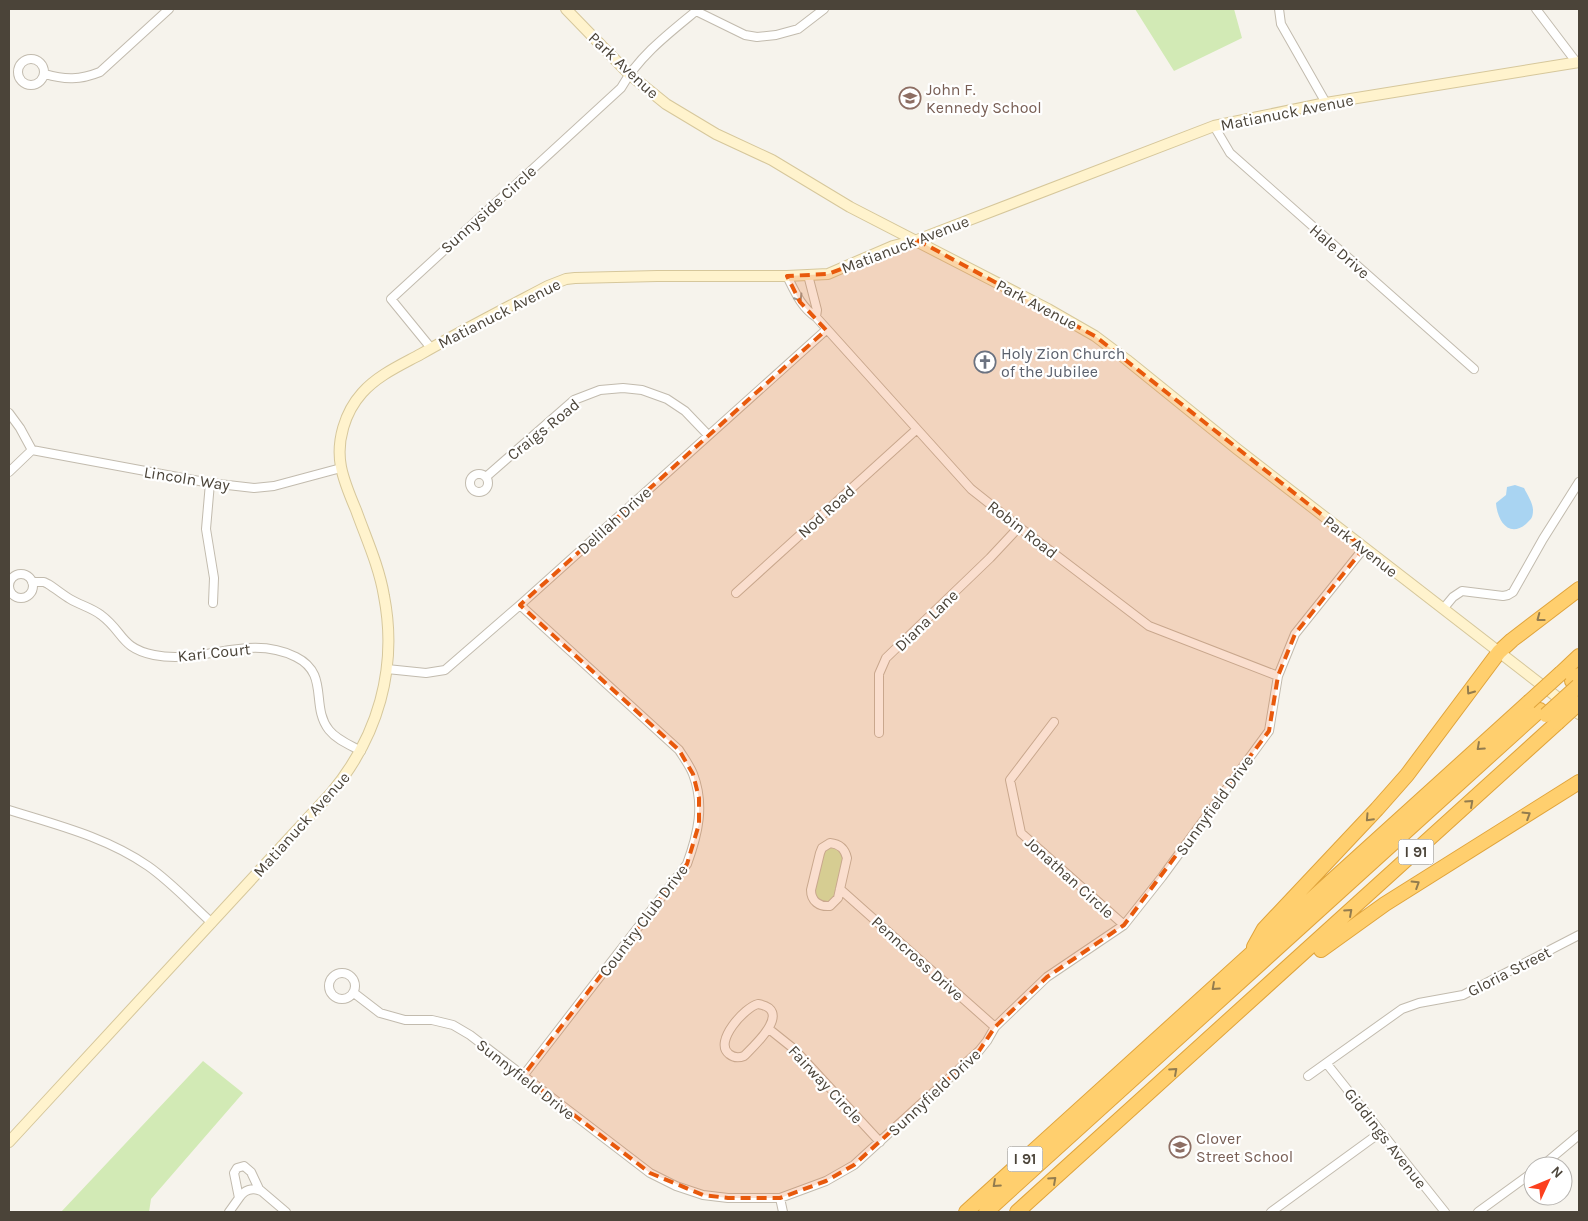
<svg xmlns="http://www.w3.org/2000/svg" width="1588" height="1221" viewBox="0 0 1588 1221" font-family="Karla,sans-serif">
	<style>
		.green { fill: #d2eab5 }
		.water { fill: #a9d4f2 }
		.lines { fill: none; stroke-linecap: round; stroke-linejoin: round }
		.street-casing { stroke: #c2bbae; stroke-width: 10 }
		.secondary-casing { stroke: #d6c79b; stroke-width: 12 }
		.highway-casing { stroke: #e0a43c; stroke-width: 16 }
		.street { stroke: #fff; stroke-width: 8 }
		.secondary { stroke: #fff3cd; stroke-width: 10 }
		.highway { stroke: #ffcf6e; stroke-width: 14 }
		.highway-bridge-casing { stroke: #e0a43c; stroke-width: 16; stroke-linecap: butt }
		.highway-bridge { stroke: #ffcf6e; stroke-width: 14 }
		.oneway { stroke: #9c9892 }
		.oneway2 { stroke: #937c4e }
		.marked { fill: #e8590c; fill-opacity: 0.2; stroke: #e8590c; stroke-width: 4; stroke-dasharray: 10 6; stroke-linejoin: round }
		.labels { text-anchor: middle; stroke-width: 4.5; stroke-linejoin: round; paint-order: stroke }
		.shield { fill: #fff; stroke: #817c74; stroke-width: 1 }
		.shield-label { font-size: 15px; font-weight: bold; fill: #4b4439 }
		.street-label { font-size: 16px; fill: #4b4439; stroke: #fff }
		.education-label { font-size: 16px; fill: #785e54; stroke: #fff; text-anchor: start }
		.worship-label { font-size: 16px; fill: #5b616d; stroke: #fff; text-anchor: start }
	</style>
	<rect width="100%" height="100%" fill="#f6f3ec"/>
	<path class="green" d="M1135 9H1234L1242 38 1174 71Z
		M830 847 839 849 843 857V861L835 896 828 903 822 902 816 898 815 891 823 853Z
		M203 1061 243 1093 151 1199 149 1212H61Z"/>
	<path class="water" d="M1515 485 1524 488C1527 494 1533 503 1533 510 1533 518 1531 519 1526 524 1508 539 1497 519 1496 503L1506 495 1507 487Z"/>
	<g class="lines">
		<g class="street-casing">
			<path id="street" d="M1279 9 1281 24 1326 103
				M1536 9 1577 63
				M696 11 745 35 757 37 776 35 798 29 824 9
				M18 72a13 13 0 1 1 26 0a13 13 0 1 1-26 0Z
				M45 74C65 80 80 80 100 72L169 9
				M1214 126 1230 153 1474 369
				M808 275 817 310 816 317
				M787 276C795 292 801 307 816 317L971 489 1019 527 1149 626 1278 676
				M431 348 391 299 621 88C639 56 668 34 696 11V9
				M9 413 20 428 32 450
				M32 450 210 483 254 488 274 486 341 468
				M9 472 32 450
				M470 483a9 9 0 1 1 18 0a9 9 0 1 1-18 0Z
				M486 477 574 400 600 390 623 388 642 390 667 399 685 411 708 435
				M210 483 206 529 214 578 213 603
				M9 586a12 12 0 1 1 24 0a12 12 0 1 1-24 0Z
				M32 582H44L48 584C56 589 63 595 70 599 80 605 92 608 101 615 124 632 120 648 154 655 204 665 247 633 296 657 330 674 310 706 329 730 337 740 350 745 361 751
				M736 593 917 429
				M520 605 679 750C684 758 690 766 693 774 705 805 698 834 687 864L523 1076
				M1443 609 1453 597 1462 591 1503 596 1508 595 1513 592 1543 539 1579 482
				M387 669 426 673 445 670 520 605 826 330
				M1054 722 1010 780 1021 833 1124 925
				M879 733V674L886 658 990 558 1019 527
				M9 810C57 825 106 837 148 866 171 882 191 904 212 923
				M830 843C840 844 845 849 847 858L838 898 830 906C819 907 811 901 811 890L820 853 822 848Z
				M840 889 995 1027
				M329 986a13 13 0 1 1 26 0a13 13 0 1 1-26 0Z
				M354 993 380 1013 405 1020H432L453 1025 470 1035 650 1173 676 1186 703 1195 728 1198H780L826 1181 854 1165 979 1051 987 1041 995 1027 1047 977 1124 925 1162 877 1269 731 1278 676 1295 634 1364 548
				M758 1004C794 1010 754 1046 744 1056 739 1058 734 1058 729 1054 713 1042 745 1007 758 1004Z
				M769 1029 794 1049 880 1142
				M1327 1064 1445 1212
				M1308 1076 1402 1009 1419 1003 1463 995 1579 935
				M1542 1166 1579 1135
				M239 1198C244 1190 252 1187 261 1191
				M780 1198 783 1212
				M229 1212 239 1198 234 1173 237 1168 244 1166 251 1172 259 1189 286 1212
				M1271 1212 1381 1132
				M1478 1212 1533 1172"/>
		</g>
		<g class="secondary-casing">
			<path id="secondary" d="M566 9 629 74 666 104 716 134 772 160 850 207 1048 309 1095 336 1127 360 1237 449 1579 714
				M9 1142 331 793C378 737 398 668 384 596 379 566 366 538 356 510 350 496 344 482 341 467 336 441 345 412 362 393 378 375 401 365 421 354 463 330 506 308 548 286L566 279 575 278 657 276H787L828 274 893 246 917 240 1214 126 1326 103 1579 62"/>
		</g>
		<g class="highway-casing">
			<path id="highway" d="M1561 673 1579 656
				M1572 681 1579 675
				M1254 947 1264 929 1377 809 1407 775 1499 652 1512 640 1579 589
				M1321 950 1385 904 1579 782
				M966 1212 1529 702
				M986 1212 1540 710
				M1017 1212 1557 723"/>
		</g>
		<use href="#street" class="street"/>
		<use href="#secondary" class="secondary"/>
		<use href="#highway" class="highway"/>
		<g class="highway-bridge-casing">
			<path id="highway-bridge" d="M1529 702 1561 673
				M1546 715 1578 686
				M1557 723 1579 703"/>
		</g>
		<use href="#highway-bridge" class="highway-bridge"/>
	</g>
	<defs><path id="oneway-chevron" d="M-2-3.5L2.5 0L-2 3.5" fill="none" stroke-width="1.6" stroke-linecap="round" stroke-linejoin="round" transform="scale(1.25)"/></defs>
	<use class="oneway" href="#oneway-chevron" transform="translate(799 298) rotate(58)"/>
	<g class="oneway2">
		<use href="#oneway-chevron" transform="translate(1540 618) rotate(143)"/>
		<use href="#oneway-chevron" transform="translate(1470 691) rotate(125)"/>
		<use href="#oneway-chevron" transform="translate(1480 747) rotate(138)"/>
		<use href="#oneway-chevron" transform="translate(1470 803) rotate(-42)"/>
		<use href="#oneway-chevron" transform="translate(1527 815) rotate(-32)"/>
		<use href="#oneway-chevron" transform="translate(1369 818) rotate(133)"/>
		<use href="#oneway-chevron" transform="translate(1416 884) rotate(-32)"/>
		<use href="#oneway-chevron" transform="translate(1349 912) rotate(-42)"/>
		<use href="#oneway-chevron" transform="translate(1215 987) rotate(138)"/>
		<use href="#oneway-chevron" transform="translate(1174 1071) rotate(-42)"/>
		<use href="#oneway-chevron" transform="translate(1053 1180) rotate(-42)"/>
		<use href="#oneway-chevron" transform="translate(996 1184) rotate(138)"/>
	</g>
	<path class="marked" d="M917 240 1095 336 1364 548 1295 634 1278 676 1269 731 1124 925 1047 977 995 1027 979 1051 854 1165 826 1181 780 1198H728L703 1195 650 1173 523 1076 687 864 699 824V798L693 774 679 750 520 605 826 330 800 302 787 276 828 274Z"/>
	<defs>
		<g id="school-ring" transform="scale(1.125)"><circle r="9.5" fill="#fff" stroke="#8d6e63" stroke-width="1.5"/><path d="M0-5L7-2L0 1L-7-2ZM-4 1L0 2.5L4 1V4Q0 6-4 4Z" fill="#8d6e63"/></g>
		<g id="church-ring" transform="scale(1.125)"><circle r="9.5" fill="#fff" stroke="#6b7280" stroke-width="1.5"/><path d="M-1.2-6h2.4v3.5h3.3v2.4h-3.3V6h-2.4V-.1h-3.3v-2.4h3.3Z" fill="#6b7280"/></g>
	</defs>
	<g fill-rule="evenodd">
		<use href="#school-ring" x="910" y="98"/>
		<use href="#church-ring" x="985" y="362"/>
		<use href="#school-ring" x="1180" y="1147"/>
	</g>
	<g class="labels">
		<g class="shield">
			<rect x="1398.5" y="839.5" width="35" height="25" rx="4"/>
			<rect x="1007.5" y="1146.5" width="35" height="25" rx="4"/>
		</g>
		<g class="shield-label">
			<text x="1416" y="857">I 91</text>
			<text x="1025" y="1164">I 91</text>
		</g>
		<g class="street-label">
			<text transform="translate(624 65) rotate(43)" y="6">Park Avenue</text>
			<text transform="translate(1287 112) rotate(-11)" y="6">Matianuck Avenue</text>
			<text transform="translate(488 209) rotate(-42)" y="6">Sunnyside Circle</text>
			<text transform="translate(905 244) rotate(-21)" y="6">Matianuck Avenue</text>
			<text transform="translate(1340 251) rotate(41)" y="6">Hale Drive</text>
			<text transform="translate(1037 304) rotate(28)" y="6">Park Avenue</text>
			<text transform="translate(499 313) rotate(-27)" y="6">Matianuck Avenue</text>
			<text transform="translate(543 429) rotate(-39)" y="6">Craigs Road</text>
			<text transform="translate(187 478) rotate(9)" y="6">Lincoln Way</text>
			<text transform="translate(826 511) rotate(-42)" y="6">Nod Road</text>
			<text transform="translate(614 520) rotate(-42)" y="6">Delilah Drive</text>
			<text transform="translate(1023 529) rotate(38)" y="6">Robin Road</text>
			<text transform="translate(1361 546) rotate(38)" y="6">Park Avenue</text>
			<text transform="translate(926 620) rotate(-44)" y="6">Diana Lane</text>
			<text transform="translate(214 652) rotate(-6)" y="6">Kari Court</text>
			<text transform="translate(1214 805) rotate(-54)" y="6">Sunnyfield Drive</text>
			<text transform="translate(301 824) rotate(-48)" y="6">Matianuck Avenue</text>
			<text transform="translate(1070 877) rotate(42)" y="6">Jonathan Circle</text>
			<text transform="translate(643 920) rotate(-53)" y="6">Country Club Drive</text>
			<text transform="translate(918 958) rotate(42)" y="6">Penncross Drive</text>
			<text transform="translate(1509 971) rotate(-27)" y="6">Gloria Street</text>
			<text transform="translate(526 1079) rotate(38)" y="6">Sunnyfield Drive</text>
			<text transform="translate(826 1084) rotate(47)" y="6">Fairway Circle</text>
			<text transform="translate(934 1092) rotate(-43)" y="6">Sunnyfield Drive</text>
			<text transform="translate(1386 1138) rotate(52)" y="6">Giddings Avenue</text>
		</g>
		<g class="education-label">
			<text x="926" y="95">John F.<tspan x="926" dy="18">Kennedy School</tspan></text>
			<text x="1196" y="1144">Clover<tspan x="1196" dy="18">Street School</tspan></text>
		</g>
		<g class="worship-label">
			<text x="1001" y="359">Holy Zion Church<tspan x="1001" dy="18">of the Jubilee</tspan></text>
		</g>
	</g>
	<rect width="1588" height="1221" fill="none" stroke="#4b4439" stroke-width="20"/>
	<g transform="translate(1548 1181) rotate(46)"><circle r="24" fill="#ffffff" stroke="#b7b4b0"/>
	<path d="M0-4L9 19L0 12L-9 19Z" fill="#fc3f1d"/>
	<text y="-8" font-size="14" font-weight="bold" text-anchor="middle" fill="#4b4439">N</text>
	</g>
</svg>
